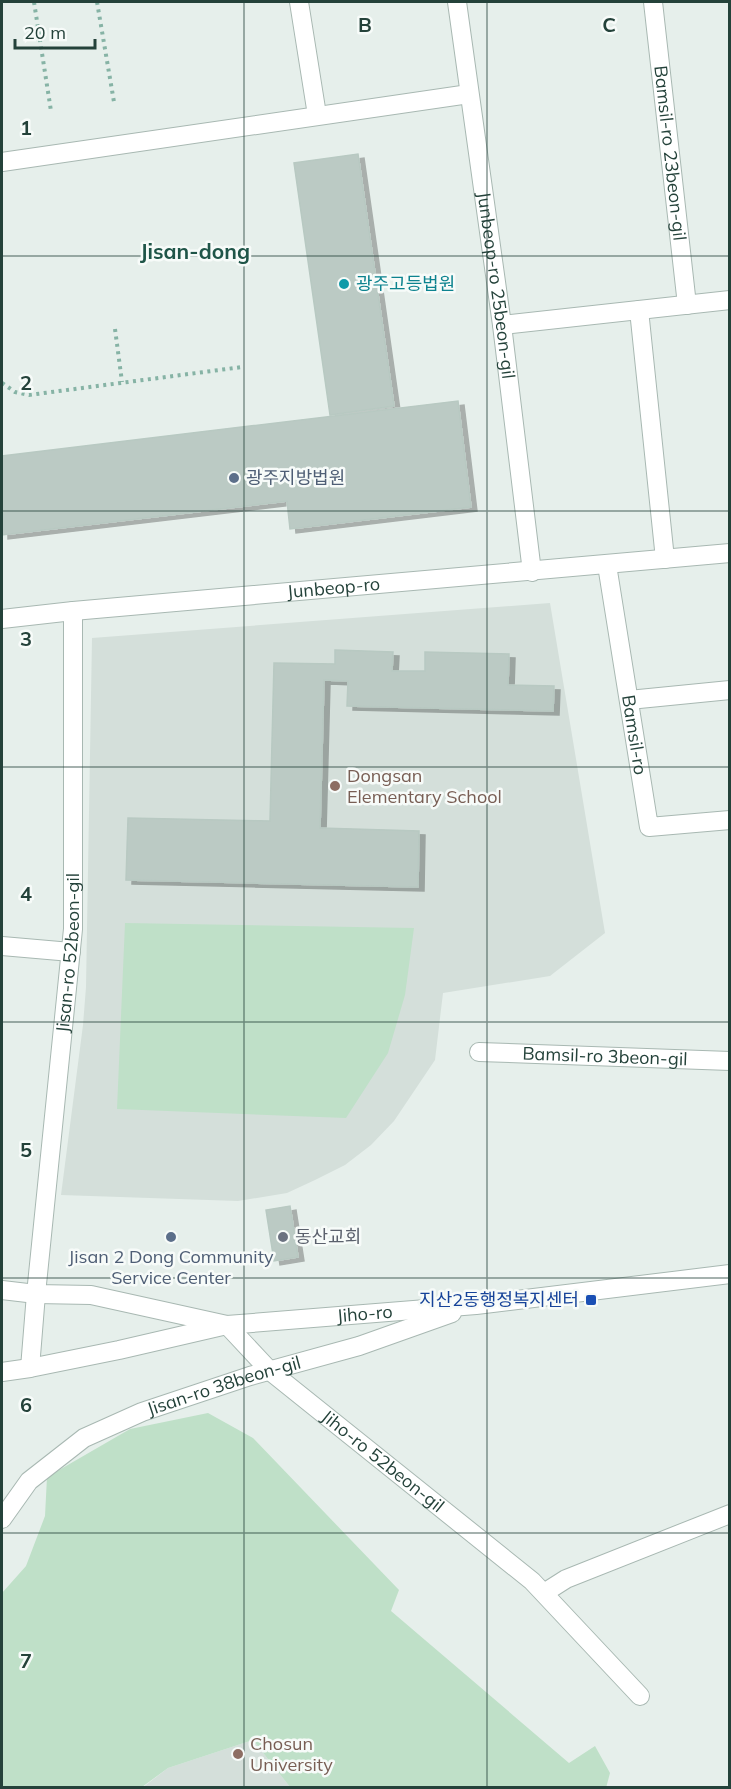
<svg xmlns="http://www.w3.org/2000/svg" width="731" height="1789" viewBox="0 0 731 1789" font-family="Mulish,'Noto Sans KR',sans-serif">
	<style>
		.built { fill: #d4dfda }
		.green { fill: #bfe0c8 }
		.building { fill: #bbcac4; stroke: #b8c9c2; stroke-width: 1.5; filter: url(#shadow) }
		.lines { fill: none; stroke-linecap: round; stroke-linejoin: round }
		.minor-casing { stroke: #a8b8b2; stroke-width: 20 }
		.path { stroke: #86b3a5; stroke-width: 4; stroke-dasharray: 3 4.5; stroke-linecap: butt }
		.minor { stroke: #fff; stroke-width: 18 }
		.grid { fill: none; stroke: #24423a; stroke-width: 1.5; stroke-opacity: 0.55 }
		.culture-dot { fill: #0f9aa8; stroke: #f7fbf9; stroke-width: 2 }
		.service-dot { fill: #5c6f8a; stroke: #f7fbf9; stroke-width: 2 }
		.education-dot { fill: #8d6e63; stroke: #f7fbf9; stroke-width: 2 }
		.worship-dot { fill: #6b7280; stroke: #f7fbf9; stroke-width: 2 }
		.transit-dot { fill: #1a4fb4; stroke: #f7fbf9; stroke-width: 2 }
		.labels { text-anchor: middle; stroke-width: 5; stroke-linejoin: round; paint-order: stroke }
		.street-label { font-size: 18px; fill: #24423a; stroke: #f7fbf9 }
		.culture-label { font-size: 18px; fill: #0d838f; stroke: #f7fbf9; text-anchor: start }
		.service-label { font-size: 18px; fill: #4e5e75; stroke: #f7fbf9; text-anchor: start }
		.education-label { font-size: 18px; fill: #785e54; stroke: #f7fbf9; text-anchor: start }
		.worship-label { font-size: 18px; fill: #5b616d; stroke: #f7fbf9; text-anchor: start }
		.transit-label { font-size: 18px; fill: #164399; stroke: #f7fbf9; text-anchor: end }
		.quarter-label { font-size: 21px; font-weight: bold; fill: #1f5548; stroke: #f7fbf9 }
		.grid-label { font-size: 20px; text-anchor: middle; font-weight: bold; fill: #24423a; stroke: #f7fbf9; stroke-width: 5; stroke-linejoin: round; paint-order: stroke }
	</style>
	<defs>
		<filter id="shadow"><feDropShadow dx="6" dy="4" stdDeviation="0" flood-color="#0004"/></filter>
	</defs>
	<rect width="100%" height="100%" fill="#e6efeb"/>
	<path class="built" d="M550 603 605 933 550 976 443 993 435 1060 394 1121 371 1145 345 1165 315 1180 287 1193 238 1201 61 1195 83 1025 86 987 92 638Z
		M253 1740 290 1787 142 1788 168 1768Z"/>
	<path class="green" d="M125 923 414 928 405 995 388 1053 346 1118 117 1109Z
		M208 1413 253 1438 399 1590 391 1611 569 1763 595 1746 610 1773 606 1788 290 1787 253 1740 168 1768 142 1787H2V1593L26 1566 45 1516 47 1477 130 1429Z"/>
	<path class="building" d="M358 154 394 406 330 415 294 163Z
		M458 401 471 507 290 529 287 501 2 535V456Z
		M335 650 393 652 392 671H425V652L509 654 508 685 554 686 553 711 347 706 348 681 324 680 320 828 419 831 418 887 126 880 128 818 270 821 274 663 335 664Z
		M290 1206 298 1257 274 1261 266 1210Z"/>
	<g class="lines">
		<g class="minor-casing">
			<g id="minor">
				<path d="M299 2 317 115"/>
				<path id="s1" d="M457 2 502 325 532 572"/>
				<path id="s2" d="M653 2 687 305"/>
				<path d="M2 162 469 94"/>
				<path d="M639 310 665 559"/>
				<path d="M502 325 730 300"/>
				<path id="s3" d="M607 565 649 827 730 820"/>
				<path id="s4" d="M2 619 73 611 730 553"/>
				<path d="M629 700 730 690"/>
				<path d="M2 946 71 952"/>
				<path id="s5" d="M479 1052 730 1061"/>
				<path id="s6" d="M2 1290 36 1294 91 1295 227 1325 270 1371 532 1581 640 1696"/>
				<path id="s7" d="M30 1368 36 1294 73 929V611"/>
				<path id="s8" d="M2 1372 30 1368 119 1350 227 1325 476 1305 730 1274"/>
				<path id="s9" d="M2 1519 29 1481 84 1438 142 1412 250 1376 359 1346 452 1313"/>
				<path d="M544 1593 566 1579 730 1514"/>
			</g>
		</g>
		<path class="path" d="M34 2 51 111
			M97 2 114 102
			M115 329 122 382
			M2 383 15 392 29 395 242 367"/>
		<use href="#minor" class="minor"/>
	</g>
	<path class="grid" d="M244 2V1788M487 2V1788M2 256H730M2 511H730M2 767H730M2 1022H730M2 1278H730M2 1533H730"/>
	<circle class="culture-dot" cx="344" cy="284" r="6"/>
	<g class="service-dot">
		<circle cx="234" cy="478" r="6"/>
		<circle cx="171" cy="1237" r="6"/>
	</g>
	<g class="education-dot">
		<circle cx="335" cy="786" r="6"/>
		<circle cx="238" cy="1754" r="6"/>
	</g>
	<circle class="worship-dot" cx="283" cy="1237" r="6"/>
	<rect class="transit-dot" x="585" y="1294" width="12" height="12" rx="3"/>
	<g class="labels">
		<g class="street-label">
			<text dy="6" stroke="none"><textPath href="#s2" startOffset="152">Bamsil-ro 23beon-gil</textPath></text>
			<text dy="6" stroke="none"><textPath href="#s1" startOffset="286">Junbeop-ro 25beon-gil</textPath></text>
			<text dy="6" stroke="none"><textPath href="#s4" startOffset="333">Junbeop-ro</textPath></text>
			<text dy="6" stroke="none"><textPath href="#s3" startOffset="172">Bamsil-ro</textPath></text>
			<text dy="6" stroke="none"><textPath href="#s7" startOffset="417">Jisan-ro 52beon-gil</textPath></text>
			<text dy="6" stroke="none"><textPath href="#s5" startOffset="126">Bamsil-ro 3beon-gil</textPath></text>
			<text dy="6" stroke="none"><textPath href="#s8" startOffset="368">Jiho-ro</textPath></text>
			<text dy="6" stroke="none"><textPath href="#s9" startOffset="266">Jisan-ro 38beon-gil</textPath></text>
			<text dy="6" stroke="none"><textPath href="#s6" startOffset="436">Jiho-ro 52beon-gil</textPath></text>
		</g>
		<g class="culture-label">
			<text x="356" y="290">광주고등법원</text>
		</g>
		<g class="service-label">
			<text x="246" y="484">광주지방법원</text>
			<text x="171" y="1263" text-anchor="middle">Jisan 2 Dong Community<tspan x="171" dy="21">Service Center</tspan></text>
		</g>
		<g class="education-label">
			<text x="347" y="782">Dongsan<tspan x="347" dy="21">Elementary School</tspan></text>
			<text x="250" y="1750">Chosun<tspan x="250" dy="21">University</tspan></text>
		</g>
		<g class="worship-label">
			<text x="295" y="1243">동산교회</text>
		</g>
		<g class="transit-label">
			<text x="579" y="1306">지산2동행정복지센터</text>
		</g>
		<g class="quarter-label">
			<text x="195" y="259">Jisan-dong</text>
		</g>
	</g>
	<g class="grid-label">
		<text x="365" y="32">B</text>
		<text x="609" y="32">C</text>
		<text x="26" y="135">1</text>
		<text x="26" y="390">2</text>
		<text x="26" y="646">3</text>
		<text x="26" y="901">4</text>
		<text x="26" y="1157">5</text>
		<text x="26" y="1412">6</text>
		<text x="26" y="1668">7</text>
	</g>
	<rect width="731" height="1789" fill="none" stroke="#24423a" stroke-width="6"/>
	<path d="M15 39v9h80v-9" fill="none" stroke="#24423a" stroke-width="3"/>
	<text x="24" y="39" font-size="18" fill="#24423a" stroke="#f7fbf9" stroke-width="4.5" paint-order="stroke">20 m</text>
</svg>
